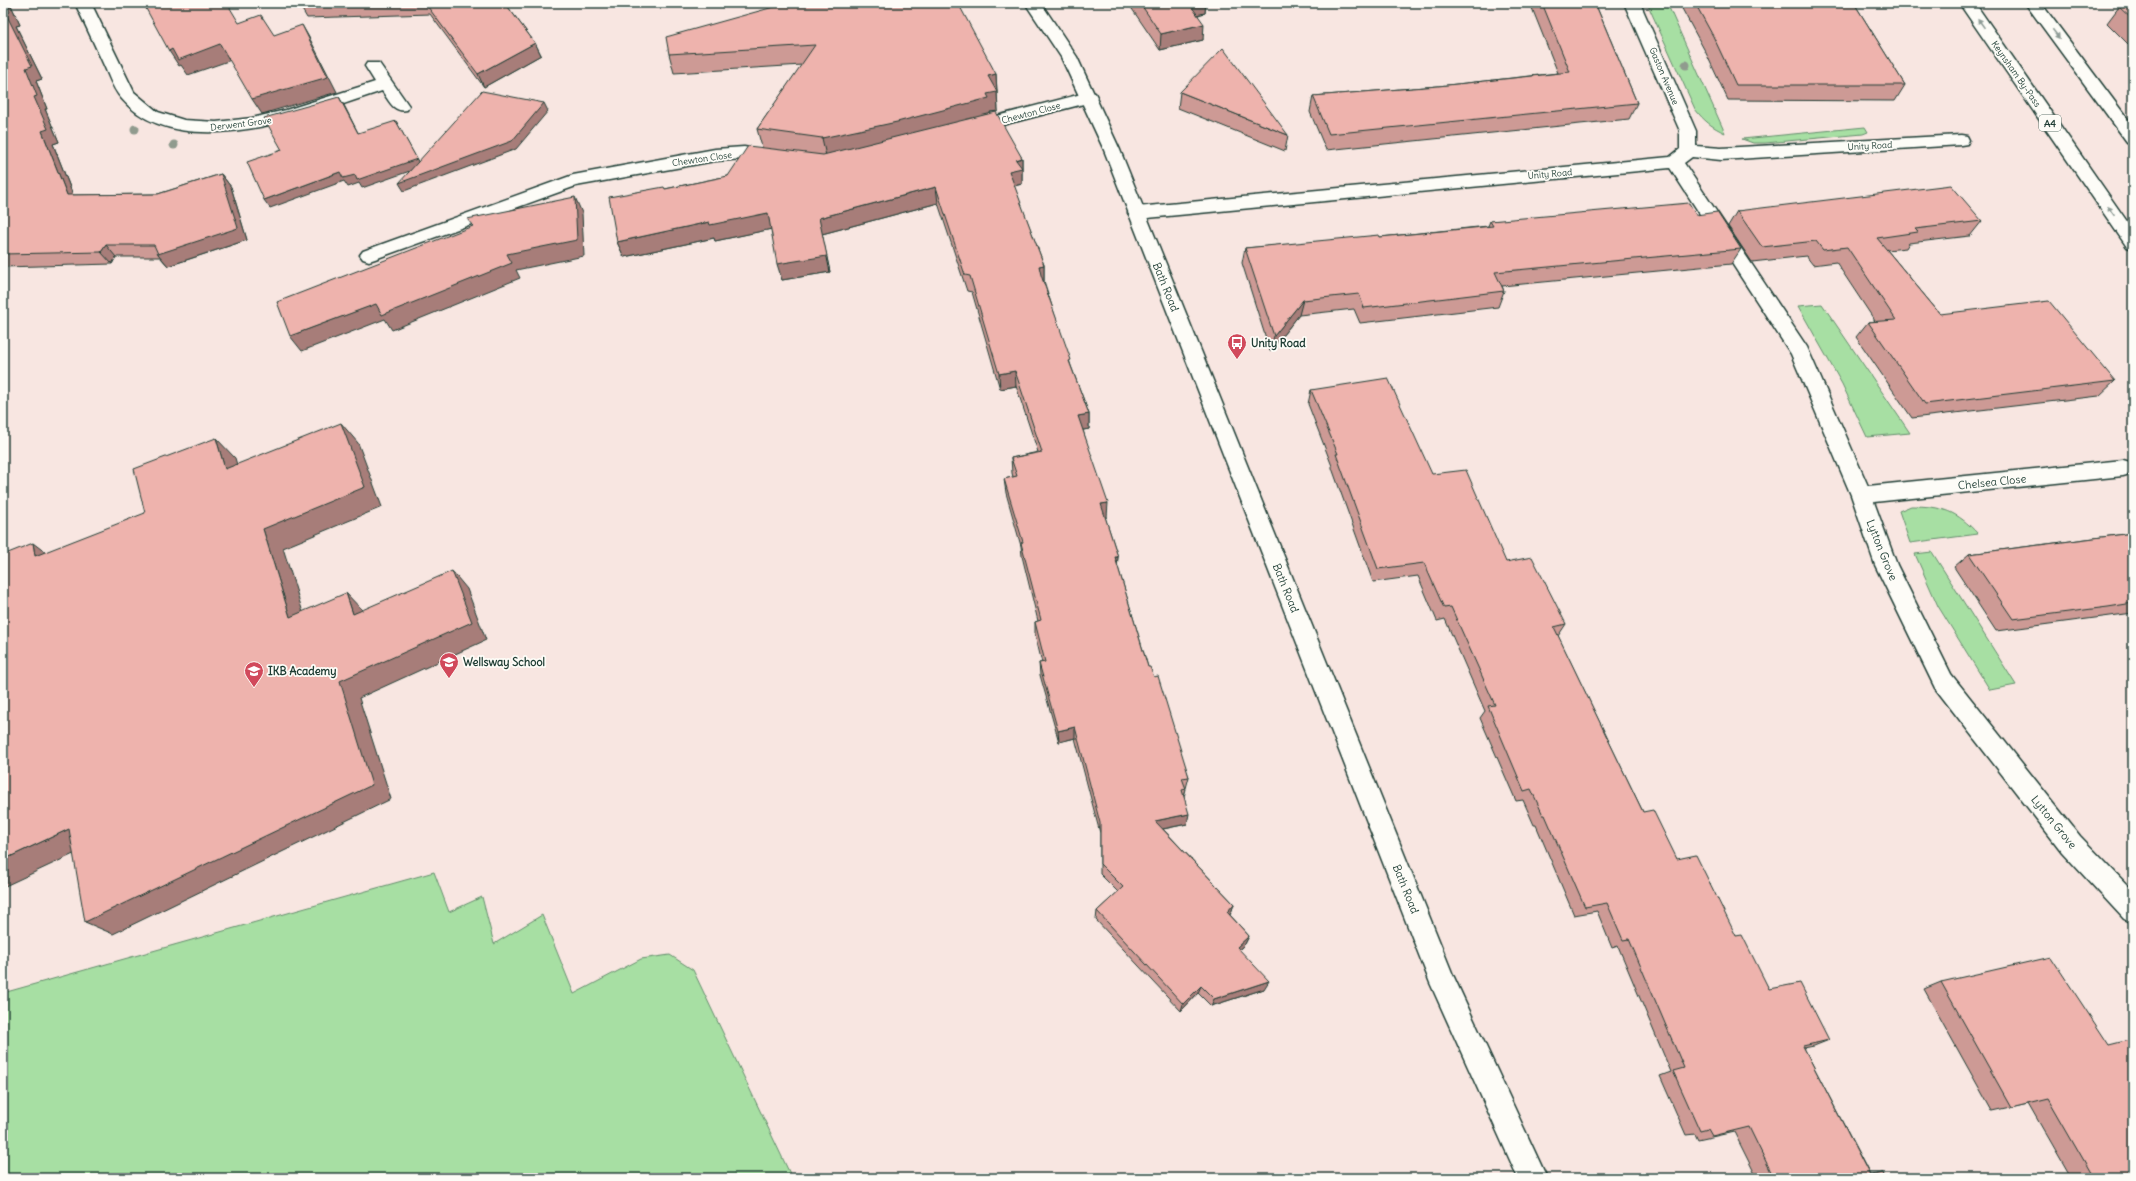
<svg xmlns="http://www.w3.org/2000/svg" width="2136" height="1181" viewBox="0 0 2136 1181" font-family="Delius,sans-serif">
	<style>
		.green { fill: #a7dfa3; stroke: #638e6c }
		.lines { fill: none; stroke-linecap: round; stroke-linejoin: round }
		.minor-casing { stroke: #1f3d34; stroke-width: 3 }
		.major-casing { stroke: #1f3d34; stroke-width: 3 }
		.highway-casing { stroke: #1f3d34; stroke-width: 3 }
		.minor { fill: #fdfcf7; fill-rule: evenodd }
		.major { fill: #fdfcf7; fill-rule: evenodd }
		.highway { fill: #fdfcf7; fill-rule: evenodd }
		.tree { fill: #909b8e }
		.wall { fill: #cd9a95; stroke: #1f3d34 }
		.shaded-wall { fill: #a77d79; stroke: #1f3d34 }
		.building { fill: #eeb3ad; stroke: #1f3d34 }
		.oneway { fill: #8e9c96 }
		.labels { text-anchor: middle; stroke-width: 3.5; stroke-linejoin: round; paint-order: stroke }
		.far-street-label { font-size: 9px; fill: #1f3d34; stroke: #fdfcf7 }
		.shield { fill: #fdfcf7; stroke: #62766e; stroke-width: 1 }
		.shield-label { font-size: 10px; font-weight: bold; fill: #1f3d34 }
		.street-label { font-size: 11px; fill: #1f3d34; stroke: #fdfcf7 }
		.poi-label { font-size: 11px; font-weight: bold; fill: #1f3d34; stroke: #fdfcf7; text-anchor: start }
	</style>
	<rect width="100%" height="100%" fill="#f8e6e1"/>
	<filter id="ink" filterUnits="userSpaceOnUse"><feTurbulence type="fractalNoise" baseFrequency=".025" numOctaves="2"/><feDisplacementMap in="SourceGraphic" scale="8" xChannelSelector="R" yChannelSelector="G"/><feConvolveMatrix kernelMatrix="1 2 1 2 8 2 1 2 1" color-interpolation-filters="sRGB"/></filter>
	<g filter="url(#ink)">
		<path class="green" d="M1647 3H1667L1725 133C1712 127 1704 121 1695 109Z
			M1865 127 1868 132 1863 134 1765 143H1753L1742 139Z
			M1822 304 1910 433 1867 437 1842 384 1798 306Z
			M1911 506C1942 506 1957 511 1978 534L1910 543 1899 511Z
			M1932 552 2016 685 1990 690 1938 606 1915 554Z
			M434 872 449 912 482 897 494 944 542 915 574 994 641 959 670 955 693 970 792 1178H3V993Z"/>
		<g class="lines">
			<g class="minor-casing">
				<path id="minor" d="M75 3H91L134 92 158 112 184 120 216 122 252 118 286 110 375 82 365 66 367 63H379L409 106 407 110C393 113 389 100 382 91 313 114 179 167 121 98 112 88 108 73 102 61 93 41 84 22 75 3Z
					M1624 3H1640L1696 131V146L1721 148 1961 135 1967 136 1969 140 1967 144 1961 145 1721 160 1692 157 1684 163 1807 347 1868 486 2123 460 2130 462 2133 467 2130 474 2123 476 1874 502 1897 565 1951 674 2080 836 2133 891V923L2124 919 2062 852 1935 688 1875 565 1851 495 1791 354 1670 168 1137 219 1131 217 1128 213 1131 209 1137 207 1670 157 1680 149V131Z
					M1089 92 1095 93 1097 97 1095 101 972 133 966 132 964 128 966 124Z
					M744 147 779 153 781 157 779 161 773 163 744 159 715 161 576 186 375 259 369 261 363 259 360 255 363 251 573 175 715 149Z"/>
			</g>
			<g class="major-casing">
				<path id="major" d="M1025 3H1041L1077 57 1120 150 1453 975 1547 1178H1518L1430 983 1104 150 1061 57Z"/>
			</g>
			<g class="highway-casing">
				<path id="highway" d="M1959 3H1975L2133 230V249L2127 247Z
					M2025 3H2041L2133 126V143L2127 142Z"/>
			</g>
			<use href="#minor" class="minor"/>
			<use href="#major" class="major"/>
			<use href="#highway" class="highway"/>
		</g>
		<g class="tree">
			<circle cx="1686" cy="65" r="4.5"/>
			<circle cx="135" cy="129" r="4.5"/>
			<circle cx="174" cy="145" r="4.5"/>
		</g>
		<path class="wall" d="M3 3H10L20 25 16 26 42 79 36 81 47 109H45L59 142 53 144 73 195 158 194 221 174 231 187 247 240 168 266 160 257H116L112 264 3 267Z
			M306 3H505L535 43 541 55 484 87 430 14 307 18 300 6Z
			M788 3 996 74 998 111 990 112V113L1022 158V184L1014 186 1044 265V281L1071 366 1089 414V429L1083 430 1107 517H1105L1118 557 1117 564 1148 667 1189 777 1186 788H1185L1186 789 1184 797 1187 824 1163 829 1234 904 1231 913 1230 915 1249 936 1245 944 1239 950 1264 989 1211 1006 1198 993 1181 1011 1096 920 1097 911 1118 892 1100 874V833L1075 738 1059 742 1040 675 1039 663H1042L1035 634V622L1038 621 1022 556 1021 546 1006 493 1004 479 1013 477 1012 473 1011 458 1038 452 1016 386 1000 389 972 292 967 291 938 203 822 234 830 272 782 280 771 229 715 241 714 238 624 257 617 242 665 189 728 176 762 147 757 129 802 65 674 73 669 54Z
			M1128 3H1206L1205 13 1198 15 1203 40 1160 50Z
			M1530 3H1595L1637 103 1629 119 1326 150 1310 112 1313 96 1438 86 1558 73Z
			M1679 3H1854L1905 85 1895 101 1728 100 1705 51Z
			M2133 6V49L2107 23 2119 7Z
			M1180 92 1288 135 1285 151 1178 108Z
			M1737 211 1982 221 1970 236 1909 243 1906 248 1887 250 1940 314 2115 381 2099 396 1912 418 1856 337 1868 322 1875 321 1836 262 1813 265 1806 256 1752 262 1728 226Z
			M1696 215 1741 249 1731 264 1502 286 1504 291 1498 307 1360 323 1354 309 1299 315 1270 351 1242 263 1245 248 1380 237 1488 226 1490 221Z
			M1311 390 1432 474 1506 562 1566 624 1558 636 1643 812 1677 859 1736 936 1769 989 1829 1040 1814 1046 1804 1048 1870 1175 1883 1173 1885 1178H1757L1734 1132 1698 1140 1695 1134 1686 1135 1660 1076 1671 1072 1618 946 1612 948 1597 911 1574 915 1536 825H1534L1523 800 1516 801 1480 718 1485 711 1445 619 1437 621 1418 576 1373 582 1332 468V466L1308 404Z
			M2133 533V613L1996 631 1954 567 1969 554Z
			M1941 982 2109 1045 2133 1178H2071L2028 1103 1992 1111 1924 989Z"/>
		<path class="shaded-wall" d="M6 3H10L20 25 16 26 42 79 36 81 47 109H45L59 142 53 144 78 208 67 195 42 131 6 14Z
			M1188 3H1206L1205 13 1187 17Z
			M1204 24 1203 40 1160 50 1161 34Z
			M302 25 311 41 337 92 262 114 252 99Z
			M535 43 541 55 484 87 478 74Z
			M220 44 231 60 188 75 181 65 179 66 169 51 172 49Z
			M996 74 998 111 990 112 991 116 826 156 822 138 988 76Z
			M339 97 344 105 362 141 358 133Z
			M544 103 548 111 516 149 404 191 399 183Z
			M396 121 421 167 362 188 359 183 348 187 344 181 270 208 264 200 340 172Z
			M1022 158V184L1009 187V171L1016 160Z
			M221 174 231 187 247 240 168 266 158 254Z
			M936 187 938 203 822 234 830 272 782 280 777 264 819 218Z
			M575 197 582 213 584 256 516 270 520 278 392 330 385 319 302 351 290 336 507 254Z
			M768 213 772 229 715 241 714 238 624 257 617 242 709 222Z
			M106 245 116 257 112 264 101 252Z
			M1044 265V281L1040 282 1039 266Z
			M1303 300 1299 315 1270 351 1274 336Z
			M1015 371 1016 386 1000 389 999 374Z
			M1089 414V429L1078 431V416Z
			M341 423 358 443 382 507 283 548 310 635 290 617 263 529Z
			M216 438 235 458 244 489 225 469Z
			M1108 503 1107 517 1100 518 1101 504Z
			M33 543 58 562 35 556Z
			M1115 557H1118L1117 570Z
			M452 571 467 589 486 640 359 698 391 799 113 934 85 922 340 681Z
			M346 593 363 611 353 614Z
			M1075 727V738L1059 742 1058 731Z
			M1189 814 1187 824 1153 831 1155 821Z
			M69 829 97 843 3 887V860Z
			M1234 904 1231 913 1224 920 1227 912Z
			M1249 936 1245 944 1233 955 1237 947Z
			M1269 981 1264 989 1211 1006 1214 999Z
			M1201 986 1198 993 1181 1011 1183 1004Z"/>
		<path class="building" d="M3 3H6L10 12 6 14 32 66 26 68 37 96 34 97 48 129 42 131 67 195 158 194 221 174 238 228 158 254 154 245H106L101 252 3 254Z
			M143 3H227L239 23 261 15 274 35 302 25 328 77 252 99 220 44 178 60 172 49 169 51Z
			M306 3H375L300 6Z
			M425 3H505L535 43 478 74Z
			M788 3H958L996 74 988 76 997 92 987 94 989 98 897 122 822 138 757 129 815 45 669 54 666 37Z
			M1140 3H1189L1204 24 1161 34Z
			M1542 3H1595L1637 103 1329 134 1313 96 1438 86 1570 72Z
			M1695 3H1854L1905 85H1736L1713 36Z
			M2133 6V20L2119 7Z
			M1223 48 1288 135 1180 92Z
			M482 91 544 103 512 141 399 183Z
			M339 97 358 133 396 121 417 159 357 180 355 175 343 178 340 172 264 200 247 162 282 150 264 118Z
			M996 112 1022 158 1016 160 1022 168 1009 171 1044 265 1039 266 1041 275 1071 360 1069 361 1089 414 1078 416 1108 503 1101 504 1118 557H1115L1148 667H1150L1154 677 1158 676 1189 777 1182 778 1186 789 1182 790 1189 814 1155 821 1234 904 1227 912 1249 936 1237 947 1269 981 1214 999 1201 986 1183 1004 1097 911 1123 887 1100 864V823L1075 727 1058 731 1039 663 1045 662 1035 622 1041 620 1021 543 1023 542 1004 479 1017 476 1011 458 1042 452 1015 371 999 374 970 276 965 275 936 187 819 218 827 256 777 264 768 213 710 225 709 222 617 242 609 197 664 187 665 189 728 176 748 146 823 155Z
			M1951 185 1982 221 1915 229 1918 232 1877 238 1940 314 2049 301 2115 381 1925 404 1868 322 1896 320 1847 247 1823 250 1816 241 1762 247 1737 211Z
			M575 197 577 240 507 254 512 263 382 315 376 304 290 336 277 302 473 226 467 219Z
			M1689 203 1696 215 1717 212 1741 249 1495 272 1504 291 1364 308 1359 294 1303 300 1274 336 1245 248 1379 235 1380 237 1493 226 1490 221Z
			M1388 378 1432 474 1466 470 1506 562 1532 557 1566 624 1554 627 1643 812 1653 810 1677 859 1696 855 1736 936 1742 935 1769 989 1800 983 1829 1040 1803 1046 1870 1176 1883 1173 1885 1178H1774L1749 1127 1712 1136 1708 1129 1700 1131 1673 1071 1684 1068 1629 939 1623 940 1607 903 1585 907 1545 815H1543L1531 789 1524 791 1488 706 1495 705 1451 607 1444 608 1424 563 1378 569 1336 454H1338L1311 390Z
			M341 423 365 487 263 529 290 617 346 593 353 614 452 571 472 622 340 681 372 785 85 922 69 829 3 860V555L33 543 35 556 145 513 134 469 216 438 225 469Z
			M2133 533V603L2108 607 2013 619 1969 554Z
			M2051 957 2109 1045 2133 1039V1178H2094L2048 1098 2011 1107 1941 982Z"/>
		<defs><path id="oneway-solid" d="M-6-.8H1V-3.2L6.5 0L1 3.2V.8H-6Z"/></defs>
		<g class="oneway">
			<use href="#oneway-solid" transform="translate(1981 23) rotate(-125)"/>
			<use href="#oneway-solid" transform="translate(2056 34) rotate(53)"/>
			<use href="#oneway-solid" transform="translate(2111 211) rotate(-125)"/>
		</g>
	</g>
	<defs>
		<g id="bus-pin" transform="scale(1)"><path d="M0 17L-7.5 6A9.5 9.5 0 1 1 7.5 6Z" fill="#d1495b" stroke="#fdfcf7"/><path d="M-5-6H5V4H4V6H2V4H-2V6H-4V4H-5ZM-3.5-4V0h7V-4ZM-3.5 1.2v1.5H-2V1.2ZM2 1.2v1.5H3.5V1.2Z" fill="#fff"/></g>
		<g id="school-pin" transform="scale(1)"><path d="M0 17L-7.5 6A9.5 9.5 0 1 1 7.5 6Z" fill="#d1495b" stroke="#fdfcf7"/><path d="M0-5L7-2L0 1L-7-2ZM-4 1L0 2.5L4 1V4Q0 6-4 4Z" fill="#fff"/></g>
	</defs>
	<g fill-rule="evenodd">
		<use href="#bus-pin" x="1237" y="343"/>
		<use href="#school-pin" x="449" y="662"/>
		<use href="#school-pin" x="254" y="671"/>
	</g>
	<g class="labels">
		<g class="far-street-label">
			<text transform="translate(2016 74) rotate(55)" y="3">Keynsham By-Pass</text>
			<text transform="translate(1664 76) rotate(67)" y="3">Gaston Avenue</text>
			<text transform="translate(1031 113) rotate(-15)" y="3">Chewton Close</text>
			<text transform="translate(241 124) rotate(-7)" y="3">Derwent Grove</text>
			<text transform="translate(1870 146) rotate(-3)" y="3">Unity Road</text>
			<text transform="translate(702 159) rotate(-8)" y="3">Chewton Close</text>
			<text transform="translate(1550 174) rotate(-5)" y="3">Unity Road</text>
		</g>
		<rect class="shield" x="2039" y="115" width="22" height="16" rx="3"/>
		<g class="shield-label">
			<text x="2050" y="127">A4</text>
		</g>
		<g class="street-label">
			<text transform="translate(1166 287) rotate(68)" y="4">Bath Road</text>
			<text transform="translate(1992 482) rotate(-6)" y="4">Chelsea Close</text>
			<text transform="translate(1882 550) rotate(68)" y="4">Lytton Grove</text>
			<text transform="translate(1286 588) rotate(68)" y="4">Bath Road</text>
			<text transform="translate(2054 822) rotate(51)" y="4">Lytton Grove</text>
			<text transform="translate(1406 889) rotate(68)" y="4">Bath Road</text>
		</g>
		<g class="poi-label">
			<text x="1251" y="347">Unity Road</text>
			<text x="463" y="666">Wellsway School</text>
			<text x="268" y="675">IKB Academy</text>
		</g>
	</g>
	<rect width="2136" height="1181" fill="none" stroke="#fdfcf7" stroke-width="16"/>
	<rect x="8" y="8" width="2120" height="1165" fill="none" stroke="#1f3d34" stroke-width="1.5" filter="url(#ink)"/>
</svg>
